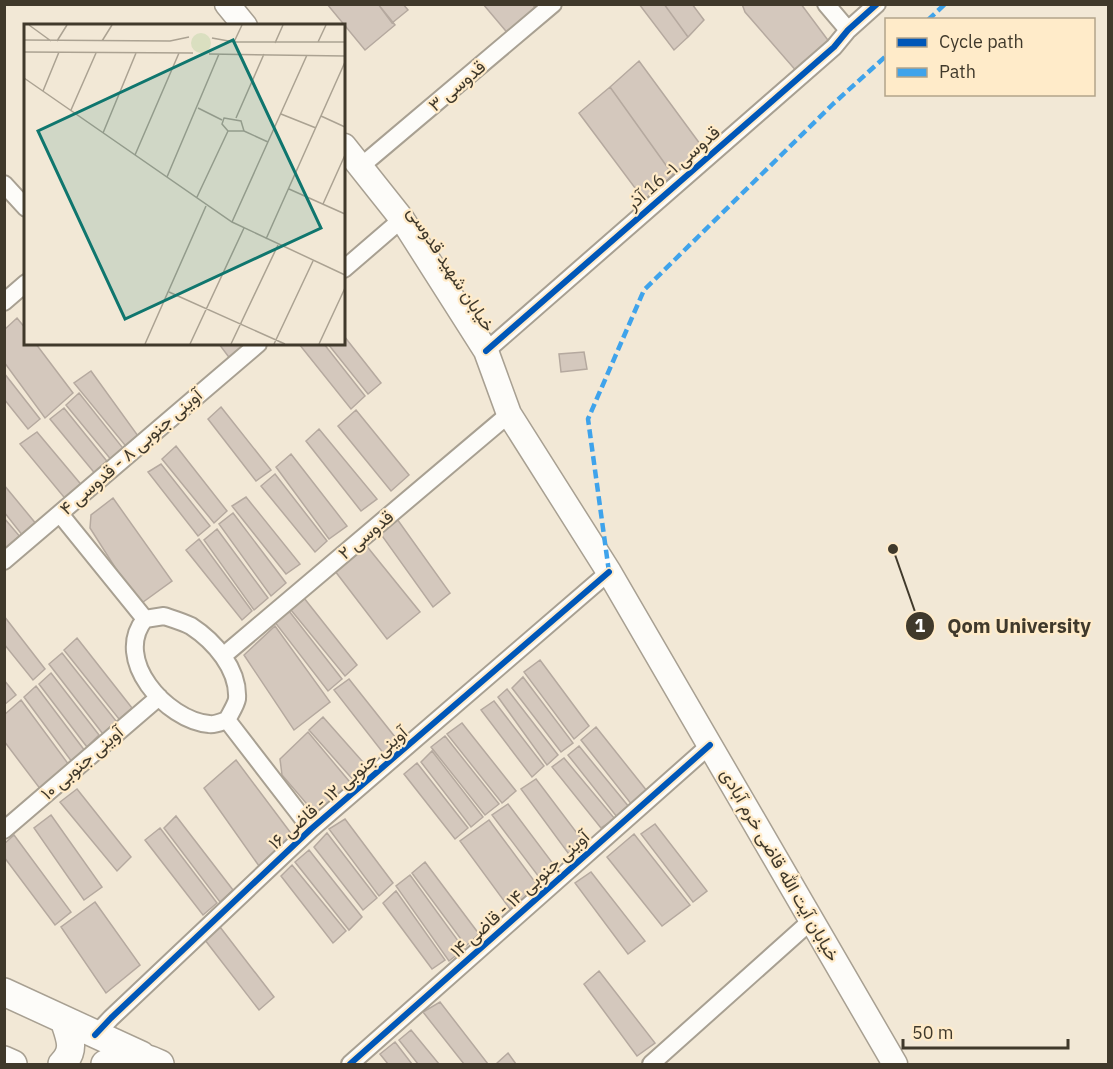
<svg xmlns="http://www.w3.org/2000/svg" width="1113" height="1069" viewBox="0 0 1113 1069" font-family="'IBM Plex Sans',Vazirmatn,sans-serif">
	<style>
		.building { fill: #d4c8bd; stroke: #b5a99f; stroke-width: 1.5 }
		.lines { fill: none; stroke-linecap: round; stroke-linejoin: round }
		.street-casing { stroke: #a8a092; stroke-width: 20 }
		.secondary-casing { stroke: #a8a092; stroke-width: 27 }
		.primary-casing { stroke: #a8a092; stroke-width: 30 }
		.street { stroke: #fdfcf9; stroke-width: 16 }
		.secondary { stroke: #fdfcf9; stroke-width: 24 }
		.primary { stroke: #fdfcf9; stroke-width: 27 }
		.quiet { stroke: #3fa3eb; stroke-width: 4.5; stroke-dasharray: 9 4.5; stroke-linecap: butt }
		.cycleway-casing { stroke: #ffebc9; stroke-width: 10 }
		.cycleway { stroke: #0057b8; stroke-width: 6 }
		.labels { text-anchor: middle; stroke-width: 4.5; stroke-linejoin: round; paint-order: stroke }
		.street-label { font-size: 18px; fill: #40392b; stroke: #ffebc9 }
		.inset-road { fill: none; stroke: #aba292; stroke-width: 1.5 }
		.view { fill: #0f766e; fill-opacity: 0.15; stroke: #0f766e; stroke-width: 3 }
		.inset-edge { fill: none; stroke: #40392b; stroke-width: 3 }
		.leader { fill: none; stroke: #40392b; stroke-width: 2 }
		.callout-dot { fill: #40392b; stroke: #ffebc9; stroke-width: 2 }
		.mark-label { font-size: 18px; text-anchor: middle; font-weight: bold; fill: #fff }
		.callout-label { font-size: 20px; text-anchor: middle; font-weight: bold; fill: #40392b; stroke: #ffebc9; stroke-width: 4.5; stroke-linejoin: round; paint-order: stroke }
	</style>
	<rect width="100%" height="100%" fill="#f2e8d6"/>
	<path class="building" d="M327 4H378L395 25 365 50Z
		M378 4H403L408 10 392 23Z
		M483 4H532L539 12 510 36Z
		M639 4H664L688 37 674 50Z
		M664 4H692L704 20 688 37Z
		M742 4H801L830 43 798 73 745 12Z
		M639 61 703 148 673 175 610 87Z
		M610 87 673 175 644 200 579 113Z
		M17 318 26 329V344H36L73 393 45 418 4 362V330Z
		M344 336 381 383 368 394 328 344H344Z
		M219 344H243L246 348 231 360Z
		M299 344H324L365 396 351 409Z
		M584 352 587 369 561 372 559 354Z
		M91 371 141 440 129 450 74 383Z
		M4 373 40 419 28 429 4 399Z
		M79 393 126 452 113 462 66 405Z
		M221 407 271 470 256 481 208 419Z
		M64 408 110 465 97 476 50 419Z
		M356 410 409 475 391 491 338 426Z
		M319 429 377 499 361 511 306 441Z
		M37 432 84 488 68 502 20 444Z
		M176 446 227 511 214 523 162 459Z
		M291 454 347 526 329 539 276 467Z
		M161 464 210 526 198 536 148 472Z
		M275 474 327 541 315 552 261 486Z
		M4 485 37 525 23 536 4 512Z
		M246 497 300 564 286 574 232 506Z
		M113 498 172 581 139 605 90 528 91 515Z
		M233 513 286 583 271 596 219 524Z
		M4 518 21 538 8 550 4 546Z
		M397 519 450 593 433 607 380 533Z
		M217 529 268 598 254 610 204 540Z
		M199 539 252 611 242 620 186 550Z
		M365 544 420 612 387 639 335 571Z
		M304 598 357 665 345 676 291 610Z
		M289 611 342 679 328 691 274 621Z
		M4 616 45 669 33 680 4 644Z
		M275 626 330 702 294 730 244 655Z
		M77 638 132 708 119 719 64 650Z
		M62 653 116 721 103 734 49 664Z
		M540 660 589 726 574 739 524 672Z
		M51 673 99 735 87 747 39 684Z
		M523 677 573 743 561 752 512 688Z
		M349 679 399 742 384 754 334 690Z
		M4 680 16 695 4 705Z
		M36 686 85 751 72 762 24 697Z
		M507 689 558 755 547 765 498 697Z
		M21 700 69 765 41 790 4 741V715Z
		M494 701 544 766 532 777 481 710Z
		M323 717 370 770 355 782 309 730Z
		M462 723 516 791 502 803 447 734Z
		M596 727 647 791 632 805 581 740Z
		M308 732 354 787 318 817 282 775 280 759Z
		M445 736 499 804 485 815 431 747Z
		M579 746 629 807 617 817 568 755Z
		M432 751 483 817 471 827 421 762Z
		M564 758 615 819 601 828 552 767Z
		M236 760 293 836 259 866 204 788Z
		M417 763 468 828 455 839 404 774Z
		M536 779 586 845 571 857 521 789Z
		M77 789 131 857 117 871 60 802Z
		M508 804 557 869 542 881 492 815Z
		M51 815 102 887 84 900 34 828Z
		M176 816 233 890 220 902 164 828Z
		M345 819 393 883 379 896 329 829Z
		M489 820 538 886 510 909 460 841Z
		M655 824 707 891 693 902 641 834Z
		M160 828 217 903 203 915 145 840Z
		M327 833 377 898 363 910 314 847Z
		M634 834 690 905 662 926 607 857Z
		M14 835 71 912 55 925 4 857V844Z
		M309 850 362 917 349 930 295 862Z
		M425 862 479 934 466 946 412 873Z
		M292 865 346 931 333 943 281 876Z
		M591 872 645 941 628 954 575 883Z
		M410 875 464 949 449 961 396 886Z
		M396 891 445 960 432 969 383 903Z
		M95 902 140 965 106 993 61 927Z
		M220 927 274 997 259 1010 205 940Z
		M599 971 655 1043 637 1056 584 984Z
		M440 1002 488 1064H464L423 1012Z
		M411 1030 439 1064H418L399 1040Z
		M395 1042 412 1064H388L380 1054Z
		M508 1053 516 1064H496Z"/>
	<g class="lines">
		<g class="street-casing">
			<path id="street" d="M826 4 848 30
				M360 167 553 4
				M4 184 26 208
				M344 269 402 219
				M4 302 26 283
				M486 351 834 47 848 30 877 4
				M60 514 145 619
				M4 561 258 344
				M164 616C173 619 183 622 191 626 214 641 239 669 237 699 236 705 230 714 227 720 221 722 215 725 209 724 166 720 112 659 145 619Z
				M223 656 509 414
				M227 720 311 829
				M4 830 159 697
				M95 1035 111 1018 311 829 609 572
				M350 1064 710 745
				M651 1064 812 920"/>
		</g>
		<g class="secondary-casing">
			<path id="secondary" d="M227 4 245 26
				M344 146 402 219 486 351 509 414 609 572 895 1064"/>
		</g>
		<g class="primary-casing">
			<path id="primary" d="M4 992 141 1055
				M4 1060 13 1064
				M62 1064C76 1050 70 1038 64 1020
				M105 1064C129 1054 136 1053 160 1064"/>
		</g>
		<use href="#street" class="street"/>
		<use href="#secondary" class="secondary"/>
		<use href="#primary" class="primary"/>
		<path class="quiet" d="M928 20 945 4
			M609 572 588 419 644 290 833 104 886 56"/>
		<g class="cycleway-casing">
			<path id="cycleway" d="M486 351 834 47 848 30 877 4
				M95 1035 111 1018 311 829 609 572
				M350 1064 710 745"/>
		</g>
		<use href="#cycleway" class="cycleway"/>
	</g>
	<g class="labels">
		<g class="street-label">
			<text transform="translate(457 86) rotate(-40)" y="6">قدوسی ۳</text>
			<text transform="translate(673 168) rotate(-41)" y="6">قدوسی ۱- 16 آذر</text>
			<text transform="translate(451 269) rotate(57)" y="6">خیابان شهید قدوسی</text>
			<text transform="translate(131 452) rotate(-41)" y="6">آوینی جنوبی ۸ - قدوسی ۴</text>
			<text transform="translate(366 535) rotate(-40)" y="6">قدوسی ۲</text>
			<text transform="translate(82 763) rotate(-41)" y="6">آوینی جنوبی ۱۰</text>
			<text transform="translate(338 788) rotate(-41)" y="6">آوینی جنوبی ۱۲ - قاضی ۱۶</text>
			<text transform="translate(780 865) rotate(60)" y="6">خیابان آیت الله قاضی خرم آبادی</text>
			<text transform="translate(520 894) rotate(-42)" y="6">آوینی جنوبی ۱۴ - قاضی ۱۴</text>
		</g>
	</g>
	<g transform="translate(24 24)">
		<rect width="321" height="321" fill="#f2e8d6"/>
		<path d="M167 19a10 10 0 1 1 20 0a10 10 0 1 1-20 0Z" fill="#dadfc0"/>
		<path class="inset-road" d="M5 1 27 17M188 14 210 18H321M0 16 146 17 165 13M33 17 43 1M78 17 88 1M210 18 218 1M294 18 302 1M251 19 259 1M0 28 169 29M185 30 321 32M0 54 208 198 321 251M19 67 35 28M174 84 198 96M47 86 72 29M257 90 292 104M297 92 321 103M200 94 217 97 220 107H204L198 100ZM212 94 240 30M220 107 244 118M79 109 112 29M111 131 155 29M143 153 195 30M265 165 321 190M173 173 204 107M299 180 321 131M208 198 283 31M242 215 321 38M145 268 261 320M121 320 182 182M166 320 220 204M207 320 254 221M250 320 289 237M295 320 321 264"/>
		<path class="view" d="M209 16 297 204 101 295 14 107Z"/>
		<rect width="321" height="321" class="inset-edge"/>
	</g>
	<path class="leader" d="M893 549L920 626"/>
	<g class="callout-dot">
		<circle cx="893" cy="549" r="6"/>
		<circle cx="920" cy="626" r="15"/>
	</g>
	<g class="mark-label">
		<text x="920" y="632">1</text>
	</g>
	<g class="callout-label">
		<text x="1019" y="633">Qom University</text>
	</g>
	<rect width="1113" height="1069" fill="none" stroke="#40392b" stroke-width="12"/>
	<rect x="885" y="18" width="210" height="78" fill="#ffebc9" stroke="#b3a48a" stroke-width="1.5"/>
	<rect x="897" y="38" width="30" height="9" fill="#0057b8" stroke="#b3a48a" stroke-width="1.5"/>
	<text x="939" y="48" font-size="18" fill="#40392b">Cycle path</text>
	<rect x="897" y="68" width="30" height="9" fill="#3fa3eb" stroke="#b3a48a" stroke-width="1.5"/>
	<text x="939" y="78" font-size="18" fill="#40392b">Path</text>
	<path d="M903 1039v9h165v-9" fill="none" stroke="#40392b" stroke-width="3"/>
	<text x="912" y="1039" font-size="18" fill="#40392b" stroke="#ffebc9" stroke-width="4.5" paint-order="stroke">50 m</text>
</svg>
